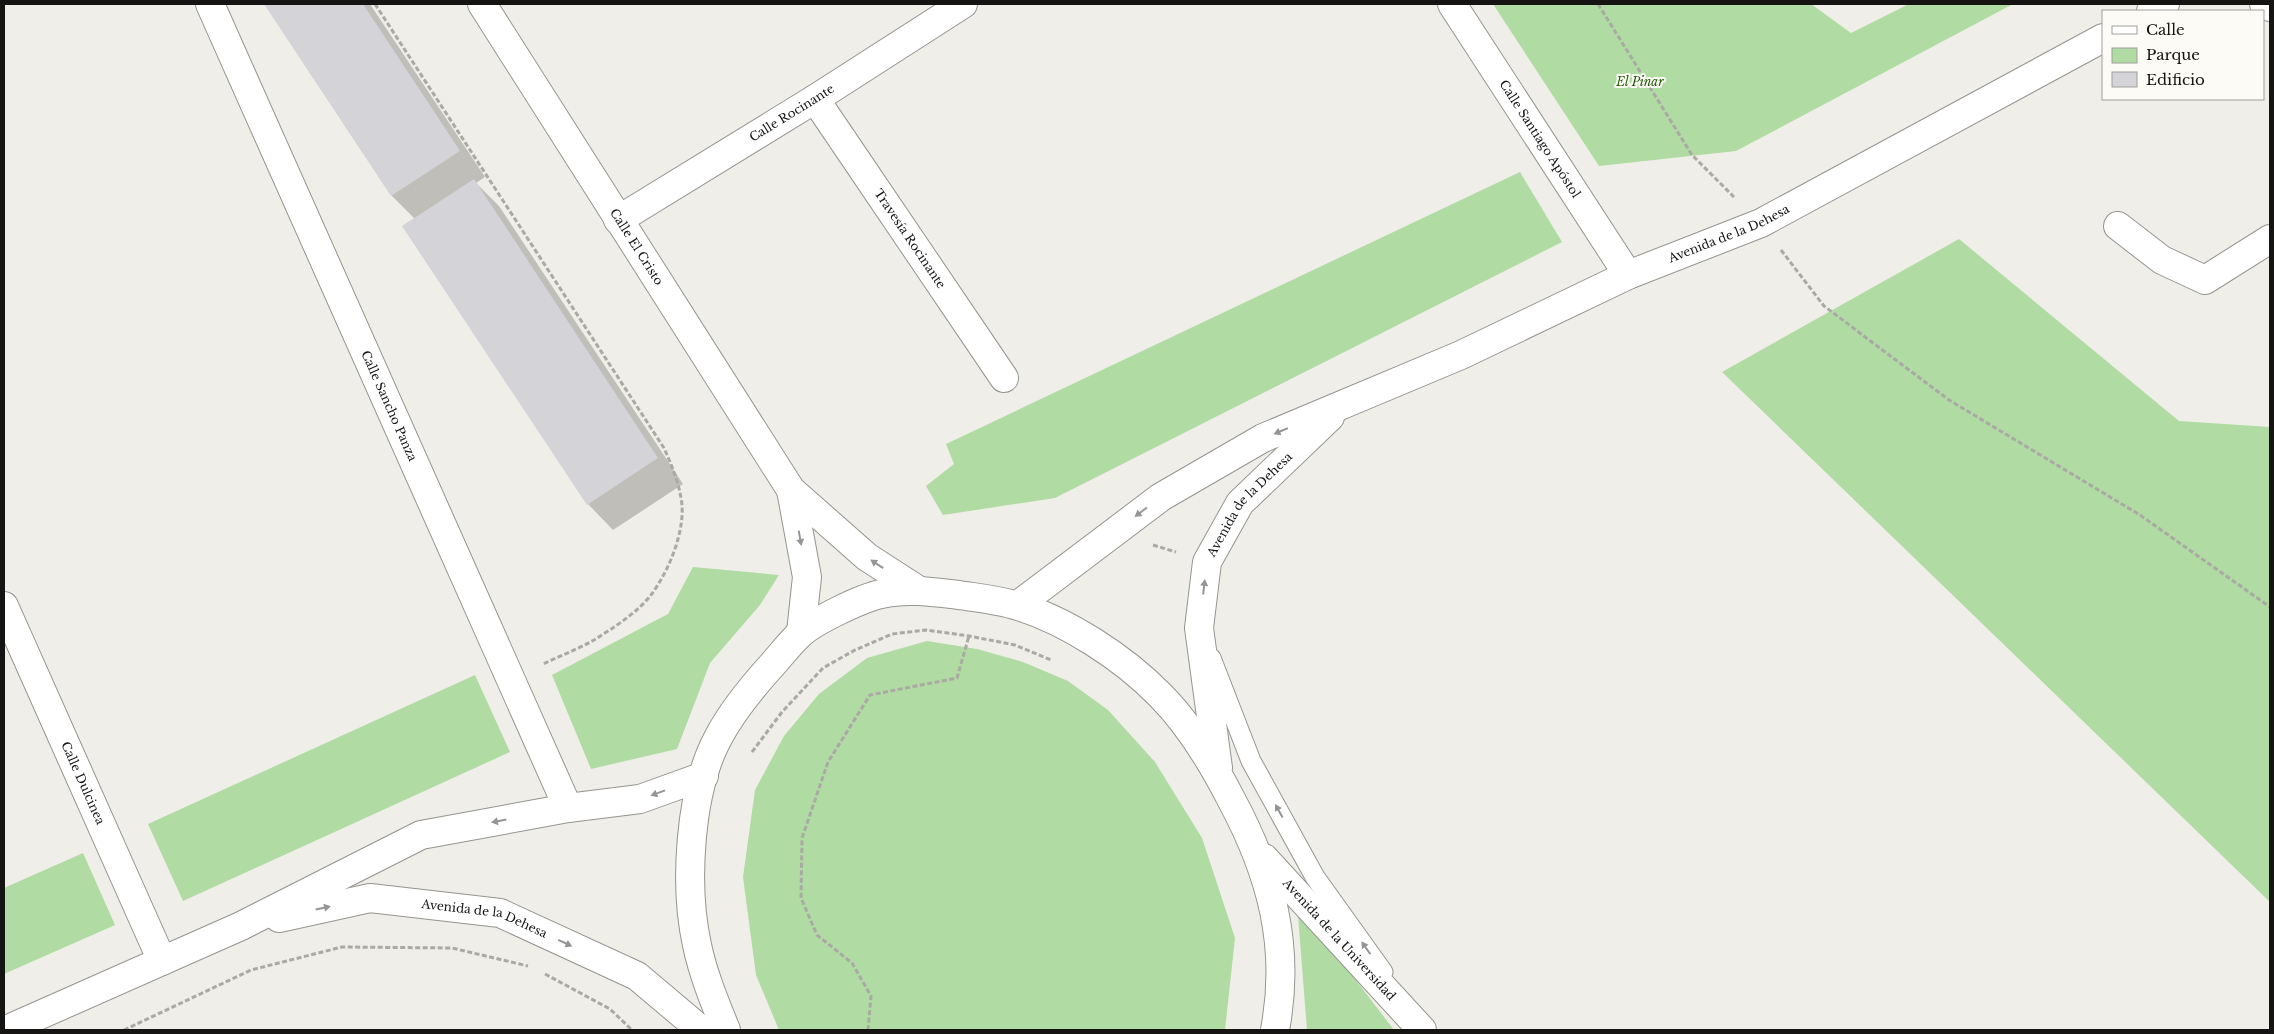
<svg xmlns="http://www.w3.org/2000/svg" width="2274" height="1034" viewBox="0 0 2274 1034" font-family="'Libre Baskerville',serif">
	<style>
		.green { fill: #b0dba3 }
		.shadow { fill: #0003 }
		.building { fill: #d3d3d8 }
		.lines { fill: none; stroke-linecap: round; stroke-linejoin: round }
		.service-casing { stroke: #95948f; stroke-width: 21 }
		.minor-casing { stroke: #95948f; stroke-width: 30 }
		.tertiary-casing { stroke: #95948f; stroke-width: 30 }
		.path { stroke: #aaa9a4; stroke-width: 3; stroke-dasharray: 5 2.5; stroke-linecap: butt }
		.service { stroke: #fff; stroke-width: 19 }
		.minor { stroke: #fff; stroke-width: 28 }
		.tertiary { stroke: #fff; stroke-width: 28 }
		.oneway { fill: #969595 }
		.labels { text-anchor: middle; stroke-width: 4; stroke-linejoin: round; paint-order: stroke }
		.park-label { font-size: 12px; font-style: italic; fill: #205606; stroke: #fcfbf6 }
		.street-label { font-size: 12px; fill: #151413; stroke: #fcfbf6 }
	</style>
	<rect width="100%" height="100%" fill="#efeee8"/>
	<path class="green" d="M1493 4H1811L1851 33 1909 4H2013L1736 151 1599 166Z
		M1520 172 1562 242 1055 498 943 515 926 486 954 464 946 444Z
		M1959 239 2179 421 2270 427V902L1722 372Z
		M693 567 779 575 760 605 710 663 677 749 591 769 552 675 668 614Z
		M927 641 977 649 1023 662 1068 681 1108 710 1155 762 1202 838 1235 938 1225 1030H779L756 975 743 877 755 790 784 736 819 694 867 658Z
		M475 675 510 752 183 901 148 824Z
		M83 853 115 925 4 974V888Z
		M1297 903 1394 1030H1307Z"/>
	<path class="shadow" d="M265 4H370L485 177 476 183 499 206 683 484 613 530 588 504 415 219 392 196Z"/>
	<path class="building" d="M264 4H363L460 151 391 196Z
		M474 179 658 458 587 505 402 226Z"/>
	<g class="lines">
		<g class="service-casing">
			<path id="service" d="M1211 658 1251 761 1315 877 1383 972"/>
		</g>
		<g class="minor-casing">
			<g id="minor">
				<path id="s1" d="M210 4 568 808"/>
				<path id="s2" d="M482 4 791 490 867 557 918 590"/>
				<path id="s3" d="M1452 4 1628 275"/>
				<path d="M2264 4 2270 7"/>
				<path id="s4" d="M815 99 1004 378"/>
				<path id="s5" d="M618 220 815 99 963 4"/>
				<path d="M2118 226 2162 260 2205 280 2270 239"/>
				<path d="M791 490 807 577 801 632"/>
				<path id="s6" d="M4 606 162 961"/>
			</g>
		</g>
		<g class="tertiary-casing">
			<g id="tertiary">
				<path d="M2151 11 2165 4"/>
				<path id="s7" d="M1018 605 1161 497 1263 438 1461 355 1628 275 1761 223 2103 38"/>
				<path id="s8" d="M1218 768 1199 628 1207 562 1240 503 1330 417"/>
				<path id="s9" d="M1264 858 1422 1030"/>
				<path id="s10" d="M279 918 370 898 500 913 637 976 701 1030"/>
				<path d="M6 1030 241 926 421 835 568 808 640 799 704 776"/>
				<path d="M726 1030C715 1003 703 974 697 945 684 886 689 792 718 738 731 713 753 686 772 665 781 655 790 643 800 634 814 621 862 598 881 594 907 588 933 592 959 595 978 598 999 600 1018 606 1067 621 1124 658 1160 695 1189 724 1212 762 1231 799 1271 873 1291 946 1275 1030"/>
			</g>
		</g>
		<path class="path" d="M375 4 664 448C671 464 678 480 681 498 687 528 669 571 651 595 637 613 613 628 594 640 578 649 560 656 543 664
			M1598 4 1692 155 1734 197
			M1781 250 1824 306 1949 400 2140 515 2270 607
			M1153 545 1176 552
			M752 752 782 712 823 668 855 650 892 634 926 630 969 636 1015 645 1051 660
			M545 974 610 1009 632 1030
			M124 1030 251 970 342 947 452 948 528 966
			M868 1030 871 996 852 963 817 935 801 898 802 838 828 762 870 695 957 678 969 636"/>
		<use href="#service" class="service"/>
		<use href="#minor" class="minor"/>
		<use href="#tertiary" class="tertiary"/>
	</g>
	<defs><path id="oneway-solid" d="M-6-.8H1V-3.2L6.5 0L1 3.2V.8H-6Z" transform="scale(1.25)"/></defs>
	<g class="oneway">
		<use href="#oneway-solid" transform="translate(1281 431) rotate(157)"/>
		<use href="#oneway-solid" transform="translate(1141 512) rotate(143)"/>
		<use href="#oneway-solid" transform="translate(800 538) rotate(80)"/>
		<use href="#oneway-solid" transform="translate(877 564) rotate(-147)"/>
		<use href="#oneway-solid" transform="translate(1204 587) rotate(-83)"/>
		<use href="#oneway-solid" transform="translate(658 793) rotate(160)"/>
		<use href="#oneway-solid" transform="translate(1279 811) rotate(-119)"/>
		<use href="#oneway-solid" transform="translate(499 821) rotate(169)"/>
		<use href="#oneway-solid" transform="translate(323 908) rotate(-12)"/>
		<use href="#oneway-solid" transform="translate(565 943) rotate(25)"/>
		<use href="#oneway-solid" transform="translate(1366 948) rotate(-125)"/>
	</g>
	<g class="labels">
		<g class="park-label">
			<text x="1640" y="86">El Pinar</text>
		</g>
		<g class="street-label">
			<text dy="4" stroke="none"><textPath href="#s5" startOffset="204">Calle Rocinante</textPath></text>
			<text dy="4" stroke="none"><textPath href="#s3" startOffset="161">Calle Santiago Apóstol</textPath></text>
			<text dy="4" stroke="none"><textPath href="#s7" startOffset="806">Avenida de la Dehesa</textPath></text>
			<text dy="4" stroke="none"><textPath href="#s4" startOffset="169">Travesía Rocinante</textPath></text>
			<text dy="4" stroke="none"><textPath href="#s2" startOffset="288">Calle El Cristo</textPath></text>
			<text dy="4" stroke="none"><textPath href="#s1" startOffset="440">Calle Sancho Panza</textPath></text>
			<text dy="4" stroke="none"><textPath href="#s8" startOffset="280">Avenida de la Dehesa</textPath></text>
			<text dy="4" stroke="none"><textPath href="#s6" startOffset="194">Calle Dulcinea</textPath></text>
			<text dy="4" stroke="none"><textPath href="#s10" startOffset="210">Avenida de la Dehesa</textPath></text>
			<text dy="4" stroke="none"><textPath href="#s9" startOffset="111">Avenida de la Universidad</textPath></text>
		</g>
	</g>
	<rect width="2274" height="1034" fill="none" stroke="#151413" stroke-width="10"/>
	<rect x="2102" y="10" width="162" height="90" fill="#fcfbf6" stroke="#a09f9b"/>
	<rect x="2112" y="26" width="25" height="8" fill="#ffffff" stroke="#a09f9b"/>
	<text x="2146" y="35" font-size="15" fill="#151413">Calle</text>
	<rect x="2112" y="48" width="25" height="15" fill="#b0dba3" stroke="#a09f9b"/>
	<text x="2146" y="60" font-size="15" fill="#151413">Parque</text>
	<rect x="2112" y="72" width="25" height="15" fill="#d3d3d8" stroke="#a09f9b"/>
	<text x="2146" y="85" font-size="15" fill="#151413">Edificio</text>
</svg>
